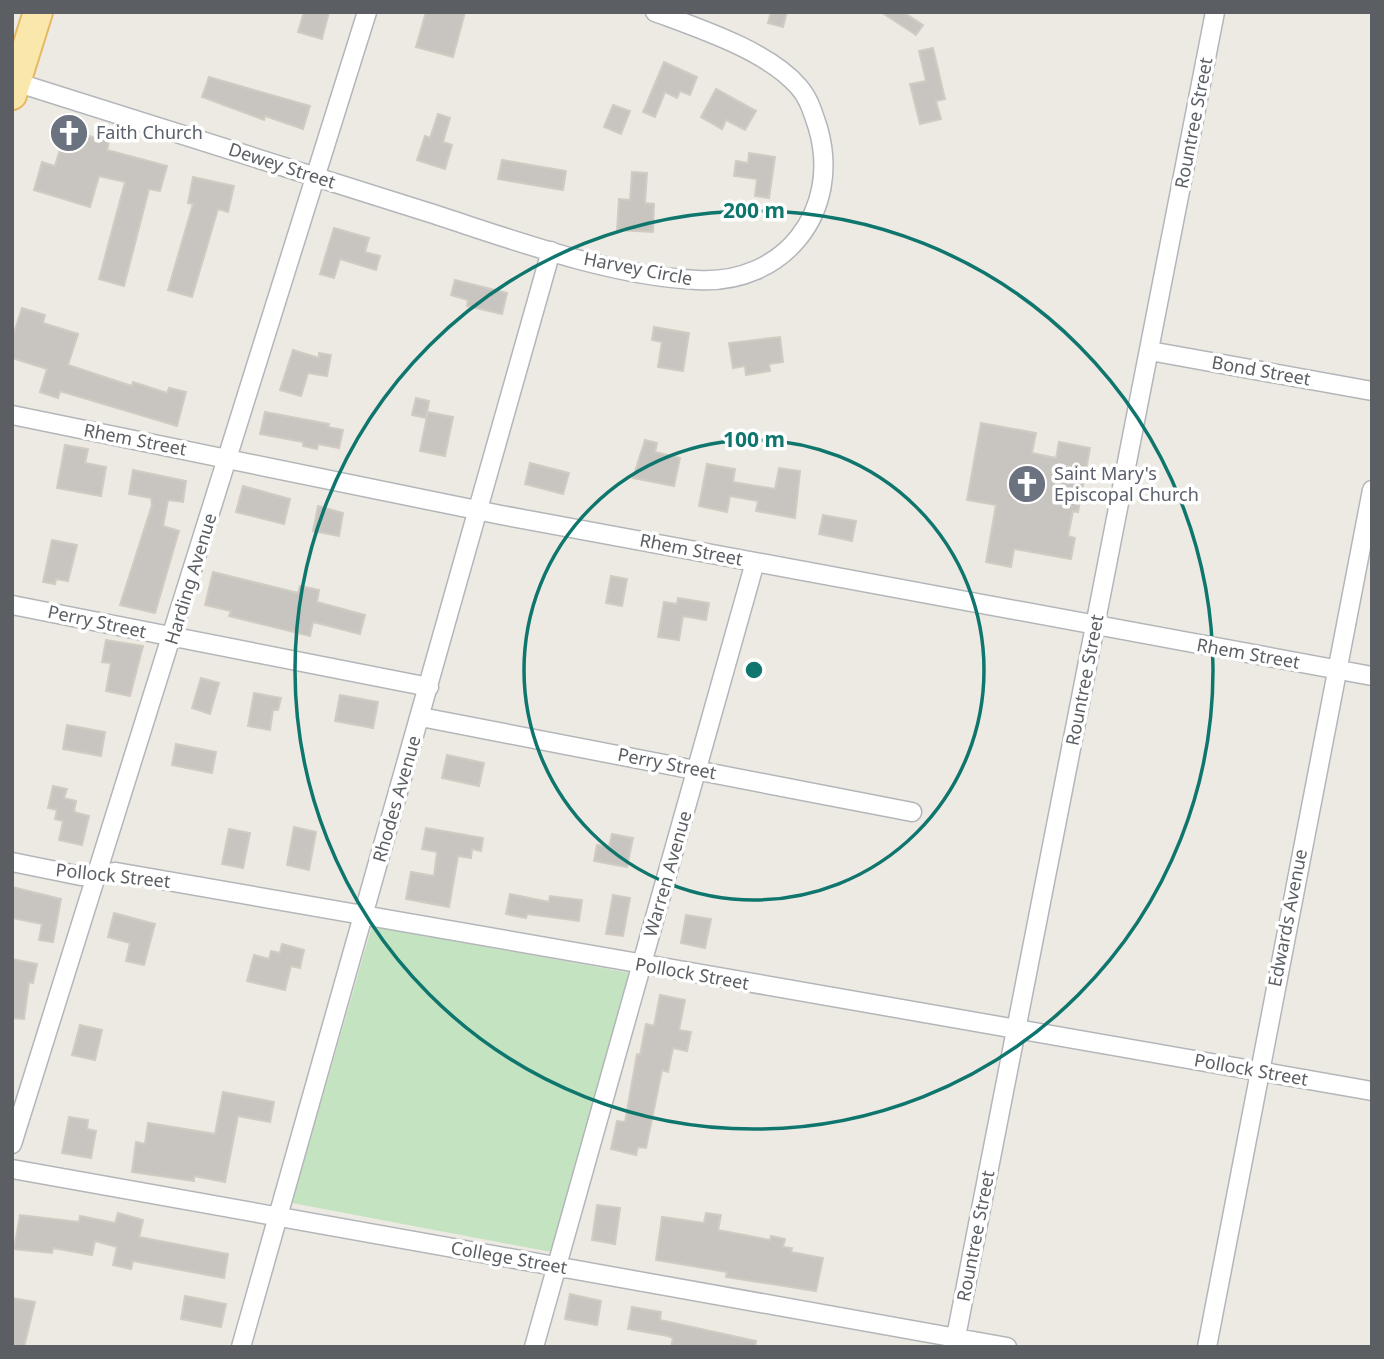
<svg xmlns="http://www.w3.org/2000/svg" width="1384" height="1359" viewBox="0 0 1384 1359" font-family="'Noto Sans',sans-serif">
	<style>
		.green { fill: #c3e3c1 }
		.building { fill: #c8c5c0; stroke: #d1cbc2; stroke-width: 2 }
		.lines { fill: none; stroke-linecap: round; stroke-linejoin: round }
		.minor-casing { stroke: #b3b6b9; stroke-width: 21 }
		.primary-casing { stroke: #e7b861; stroke-width: 32 }
		.minor { stroke: #fff; stroke-width: 18 }
		.primary { stroke: #f9e7ab; stroke-width: 28 }
		.ring { fill: none; stroke: #0f766e; stroke-width: 3.5 }
		.labels { text-anchor: middle; stroke-width: 7; stroke-linejoin: round; paint-order: stroke }
		.street-label { font-size: 18px; fill: #5b5f63; stroke: #fff }
		.worship-label { font-size: 18px; fill: #5b616d; stroke: #fff; text-anchor: start }
		.centre { fill: #0f766e; stroke: #fff; stroke-width: 3.5 }
		.ring-label { font-size: 21px; text-anchor: middle; font-weight: bold; fill: #0f766e; stroke: #fff; stroke-width: 7; stroke-linejoin: round; paint-order: stroke }
	</style>
	<rect width="100%" height="100%" fill="#edeae3"/>
	<path class="green" d="M372 926 630 973 551 1252 292 1203Z"/>
	<path class="building" d="M304 12H329L322 39 298 32Z
		M426 12H465L453 57 416 47Z
		M771 12H787L783 27 768 23Z
		M881 12H903L923 25 916 35Z
		M933 48 945 99 936 101 941 119 920 124 910 84 926 81 919 51Z
		M664 62 697 77 690 95 680 91 677 98 665 92 655 117 643 112Z
		M209 77 310 106 303 129 265 116 264 120 202 97Z
		M716 89 756 111 745 130 726 120 722 129 701 117Z
		M613 105 630 111 621 134 604 127Z
		M438 114 450 118 443 142 452 145 445 169 417 160 425 136 430 138Z
		M66 129 109 142 107 150 167 166 160 191 149 189 124 286 99 279 125 182 99 176 90 207 34 190 42 162 55 166Z
		M749 153 775 157 769 198 755 196 757 179 734 176 736 161 748 163Z
		M502 160 566 171 563 190 498 179Z
		M632 172 647 173 645 203 654 204 653 232 617 230 619 199 630 200Z
		M193 177 234 186 228 212 218 209 192 297 168 290 193 204 188 203Z
		M334 228 369 238 365 252 380 256 376 270 340 259 334 278 320 274Z
		M455 280 507 293 502 314 467 306 468 300 451 295Z
		M22 308 45 315 43 323 78 334 68 365 132 386 133 382 167 393 169 388 186 392 177 426 60 391 58 398 40 392 47 369 12 358V339Z
		M654 327 689 333 683 371 658 367 662 342 652 340Z
		M780 337 783 362 769 364 770 371 746 375 745 366 733 368 729 343Z
		M293 350 319 358V353L331 355 327 376 308 373 301 396 280 390Z
		M416 398 429 401 426 418 412 415Z
		M265 412 329 424 328 427 343 430 339 448 318 444 317 449 303 446V442L260 434Z
		M428 412 453 417 445 456 420 451Z
		M981 423 1036 433 1032 453 1056 458 1059 442 1090 448 1078 512 1073 511 1068 536 1075 538 1071 559 1014 549 1011 567 986 562 996 505 967 500Z
		M645 440 657 443 655 452 680 458 674 486 633 478Z
		M65 445 88 449 85 463 106 467 101 496 57 488Z
		M530 463 569 473 563 494 525 484Z
		M707 464 735 469 733 482 775 489 779 468 800 471 795 518 756 511 758 501 730 496 727 512 699 506Z
		M133 470 186 481 183 502 168 500 163 526 179 531 155 613 120 605 152 505 151 498 129 494Z
		M243 486 290 499 284 524 236 512Z
		M318 506 343 513 339 536 313 531Z
		M823 515 856 521 852 541 819 534Z
		M52 540 77 545 68 581 56 579 55 584 43 582Z
		M213 572 298 593 300 586 319 590 317 602 365 615 360 634 313 622 310 636 229 616 231 611 205 605Z
		M611 576 627 579 622 606 606 603Z
		M678 598 709 603 706 620 683 616 679 640 658 637 664 602 677 604Z
		M106 640 143 646 130 696 106 691 111 663 102 662Z
		M201 678 219 683 210 714 192 708Z
		M254 693 281 698 278 710H273L270 730 248 726Z
		M340 695 378 702 373 728 335 721Z
		M67 725 105 732 101 756 63 749Z
		M176 744 216 752 212 773 172 765Z
		M447 755 484 763 479 786 442 778Z
		M53 786 67 789 64 798 76 801 74 812 89 816 82 845 59 840 63 821 55 819 57 810 48 808Z
		M294 827 316 832 309 870 287 865Z
		M426 828 483 838 481 851 472 849 471 858 458 856 449 907 406 899 411 872 434 876 437 852 422 849Z
		M229 829 250 833 243 868 222 864Z
		M612 834 633 838 627 867 594 861 597 845 609 847Z
		M12 887 61 899 53 942 39 940 42 924 12 918Z
		M510 894 549 902 550 896 582 900 579 921 527 914 526 918 506 914Z
		M613 895 630 898 623 936 606 934Z
		M114 913 155 924 144 965 126 961 130 943 108 937Z
		M686 915 711 919 705 948 681 943Z
		M282 944 304 950 300 968 291 966 285 990 247 981 254 955 269 959 271 951 280 953Z
		M12 959 37 964 33 983 29 982 24 1019 12 1018Z
		M660 995 685 1000 679 1030 691 1032 687 1051 673 1048 668 1072 662 1070 646 1148 638 1147 636 1155 611 1149 617 1121 625 1122 637 1054 640 1055 646 1024 654 1026Z
		M80 1025 102 1030 95 1060 72 1055Z
		M223 1092 274 1102 270 1122 238 1116 225 1182 194 1176V1181L132 1172 136 1142 145 1144 148 1123 215 1134Z
		M69 1117 88 1120 87 1129 96 1131 91 1158 62 1153Z
		M597 1205 620 1208 615 1244 592 1240Z
		M118 1213 143 1220 139 1237 228 1254 224 1278 133 1261 131 1269 113 1265 117 1247 95 1241 92 1255 53 1248 52 1253 14 1249 20 1215 79 1222 80 1216 115 1223Z
		M706 1213 721 1215 718 1230 770 1240 771 1236 785 1239 783 1247 792 1248 791 1252 823 1258 816 1291 726 1277 727 1272 656 1260 662 1217 704 1223Z
		M570 1294 601 1301 597 1325 565 1319Z
		M185 1296 226 1304 221 1327 181 1319Z
		M12 1298 35 1302 24 1347H12Z
		M632 1307 661 1312 660 1320 756 1341 755 1347H671L673 1338 668 1336 628 1329Z"/>
	<g class="lines">
		<g class="minor-casing">
			<path id="minor" d="M12 81C151 124 289 169 427 212 511 239 609 276 697 280 784 285 842 211 818 128 813 113 809 98 798 86 768 51 698 28 655 12
				M1150 351 1372 391
				M12 415 501 515 1372 676
				M12 605 429 687
				M421 717 912 812
				M12 862 81 876 116 872 1372 1091
				M12 1144 367 12
				M12 1169 1007 1347
				M241 1347 551 251
				M534 1347 755 562
				M954 1347 1215 12
				M1207 1347 1372 490"/>
		</g>
		<g class="primary-casing">
			<path id="primary" d="M12 95 38 12"/>
		</g>
		<use href="#minor" class="minor"/>
		<use href="#primary" class="primary"/>
	</g>
	<g class="ring">
		<circle cx="754" cy="670" r="230"/>
		<circle cx="754" cy="670" r="459"/>
	</g>
	<defs>
		<g id="church-disc" transform="scale(2.0125)"><circle r="9.5" fill="#6b7280" stroke="#fff"/><path d="M-1.2-6h2.4v3.5h3.3v2.4h-3.3V6h-2.4V-.1h-3.3v-2.4h3.3Z" fill="#fff"/></g>
	</defs>
	<g fill-rule="evenodd">
		<use href="#church-disc" x="69" y="133"/>
		<use href="#church-disc" x="1027" y="484"/>
	</g>
	<g class="labels">
		<g class="street-label">
			<text transform="translate(1194 123) rotate(-79)" y="6">Rountree Street</text>
			<text transform="translate(282 166) rotate(18)" y="6">Dewey Street</text>
			<text transform="translate(638 269) rotate(11)" y="6">Harvey Circle</text>
			<text transform="translate(1261 371) rotate(10)" y="6">Bond Street</text>
			<text transform="translate(135 440) rotate(11)" y="6">Rhem Street</text>
			<text transform="translate(691 550) rotate(11)" y="6">Rhem Street</text>
			<text transform="translate(191 579) rotate(-73)" y="6">Harding Avenue</text>
			<text transform="translate(97 622) rotate(12)" y="6">Perry Street</text>
			<text transform="translate(1248 654) rotate(10)" y="6">Rhem Street</text>
			<text transform="translate(1085 680) rotate(-79)" y="6">Rountree Street</text>
			<text transform="translate(667 764) rotate(11)" y="6">Perry Street</text>
			<text transform="translate(397 799) rotate(-74)" y="6">Rhodes Avenue</text>
			<text transform="translate(668 874) rotate(-74)" y="6">Warren Avenue</text>
			<text transform="translate(113 876) rotate(6)" y="6">Pollock Street</text>
			<text transform="translate(1288 918) rotate(-79)" y="6">Edwards Avenue</text>
			<text transform="translate(692 974) rotate(10)" y="6">Pollock Street</text>
			<text transform="translate(1251 1070) rotate(10)" y="6">Pollock Street</text>
			<text transform="translate(976 1236) rotate(-79)" y="6">Rountree Street</text>
			<text transform="translate(509 1258) rotate(10)" y="6">College Street</text>
		</g>
		<g class="worship-label">
			<text x="96" y="139">Faith Church</text>
			<text x="1054" y="480">Saint Mary's<tspan x="1054" dy="21">Episcopal Church</tspan></text>
		</g>
	</g>
	<circle cx="754" cy="670" r="10" class="centre"/>
	<g class="ring-label">
		<text x="754" y="218">200 m</text>
		<text x="754" y="447">100 m</text>
	</g>
	<rect width="1384" height="1359" fill="none" stroke="#5b5f63" stroke-width="28"/>
</svg>
